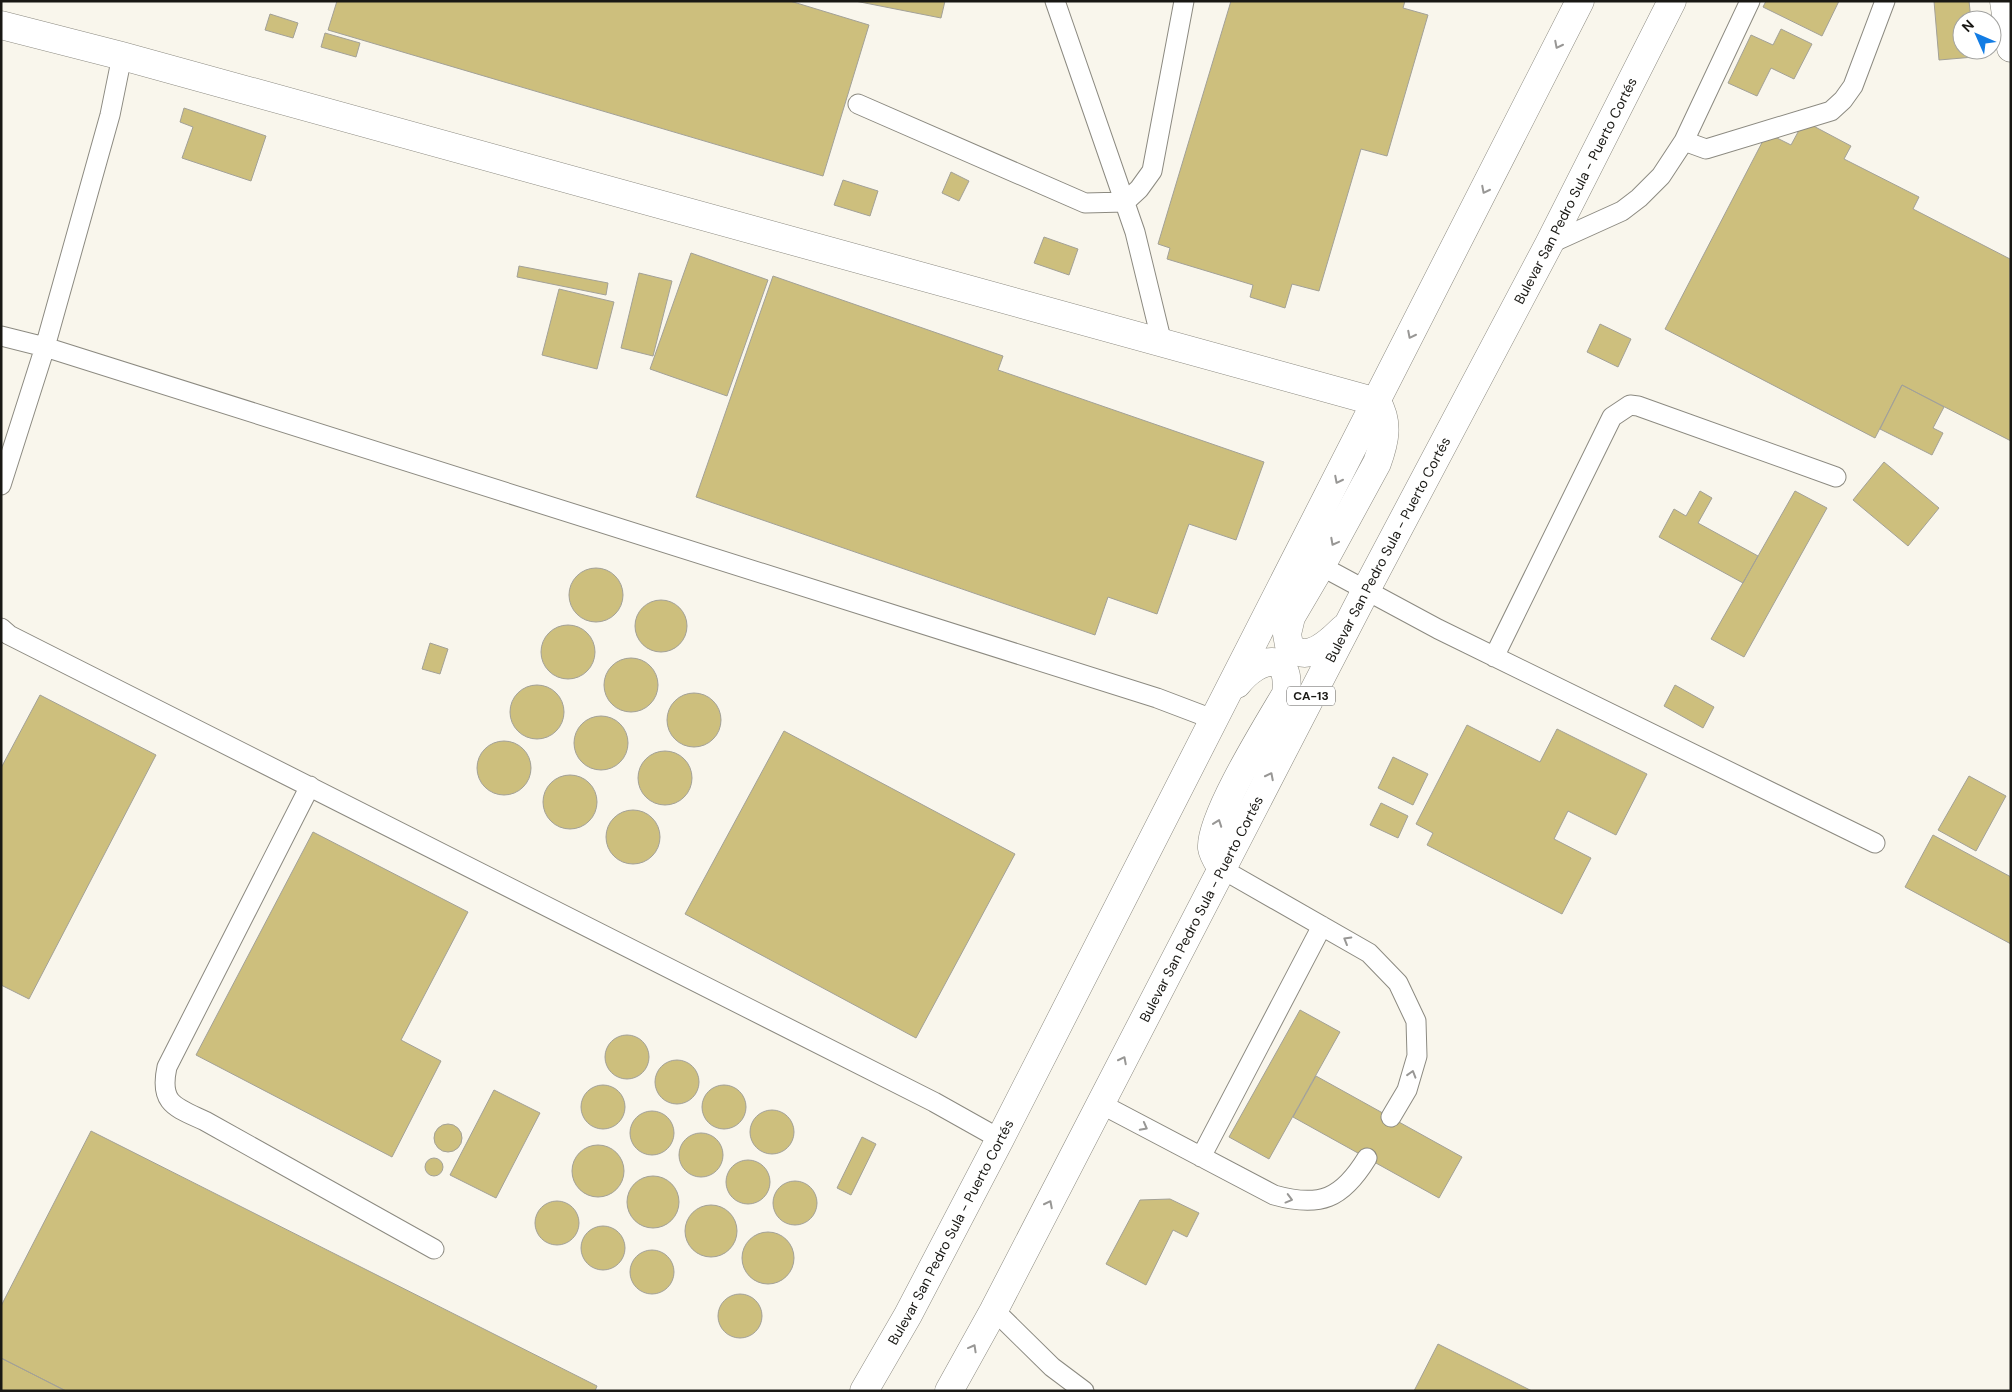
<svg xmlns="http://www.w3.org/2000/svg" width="2012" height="1392" viewBox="0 0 2012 1392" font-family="'DM Sans',sans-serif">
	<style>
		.building { fill: #cdbf7d; stroke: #a3a197 }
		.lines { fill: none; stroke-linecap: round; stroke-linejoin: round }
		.lane-casing { stroke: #8c8a81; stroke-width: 21 }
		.street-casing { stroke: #8c8a81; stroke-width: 29 }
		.highway-casing { stroke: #8c8a81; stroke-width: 29 }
		.lane { stroke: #fff; stroke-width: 19 }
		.street { stroke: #fff; stroke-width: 28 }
		.highway { stroke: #fff; stroke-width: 28 }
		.oneway { stroke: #989795 }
		.labels { text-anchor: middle; stroke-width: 4.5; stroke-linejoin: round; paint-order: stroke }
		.shield { fill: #fff; stroke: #5e5d5a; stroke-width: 1 }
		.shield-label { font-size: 12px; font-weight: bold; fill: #191814 }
		.street-label { font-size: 14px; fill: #191814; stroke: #fff }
	</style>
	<rect width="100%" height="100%" fill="#f9f6ec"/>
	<path class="building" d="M337 1H790L869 25 823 176 328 30Z
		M855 1H945L941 18Z
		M1231 1H1405L1403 8 1428 15 1387 156 1361 149 1319 291 1292 284 1285 308 1250 297 1253 285 1167 259 1170 248 1158 244Z
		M1766 1H1839L1822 36 1763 7Z
		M1934 1H1969L1971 20H1962V50H1973L1974 57 1939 60Z
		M270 14 298 23 293 38 265 30Z
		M1781 29 1812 44 1794 79 1771 68 1757 96 1728 83 1751 35 1773 45Z
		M325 33 360 43 356 57 321 47Z
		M184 108 266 136 251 181 182 158 193 127 180 122Z
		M1804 121 1851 146 1844 159 1919 197 1913 209 2010 259 2011 441 1902 385 1875 438 1665 329 1767 133 1791 145Z
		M951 172 969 181 959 201 942 193Z
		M843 180 878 191 870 216 834 205Z
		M1044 237 1078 249 1069 275 1034 263Z
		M691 253 768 280 727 396 650 369Z
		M519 266 608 283 606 295 517 277Z
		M639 273 672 281 653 356 621 348Z
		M773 276 1003 356 998 370 1264 462 1236 540 1189 524 1157 614 1108 597 1095 635 696 497Z
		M559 289 614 302 597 369 542 355Z
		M1600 324 1631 339 1618 367 1587 352Z
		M1902 385 1944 407 1933 428 1943 433 1932 455 1880 429Z
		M1884 462 1939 508 1908 546 1853 500Z
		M1700 491 1712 498 1698 523 1758 556 1743 583 1659 537 1674 509 1686 516Z
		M1795 491 1827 508 1744 657 1711 639Z
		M569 595a27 27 0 1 1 54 0a27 27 0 1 1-54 0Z
		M635 626a26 26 0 1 1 52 0a26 26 0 1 1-52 0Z
		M541 652a27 27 0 1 1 54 0a27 27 0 1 1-54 0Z
		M430 643 448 649 440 674 422 669Z
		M604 685a27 27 0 1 1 54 0a27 27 0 1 1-54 0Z
		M1675 685 1714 707 1703 728 1664 706Z
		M510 712a27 27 0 1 1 54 0a27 27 0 1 1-54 0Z
		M667 720a27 27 0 1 1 54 0a27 27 0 1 1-54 0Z
		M40 695 156 755 29 999 1 985V768Z
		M574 743a27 27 0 1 1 54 0a27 27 0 1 1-54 0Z
		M1467 725 1540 762 1557 729 1647 774 1616 835 1568 811 1554 839 1591 858 1562 914 1427 845 1433 833 1416 824Z
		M784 731 1015 854 916 1038 685 914Z
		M477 768a27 27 0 1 1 54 0a27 27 0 1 1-54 0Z
		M638 778a27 27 0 1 1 54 0a27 27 0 1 1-54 0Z
		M1393 757 1428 774 1413 805 1378 788Z
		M543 802a27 27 0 1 1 54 0a27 27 0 1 1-54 0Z
		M1969 776 2006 796 1976 851 1938 830Z
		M1381 803 1408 816 1398 838 1370 825Z
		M606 837a27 27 0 1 1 54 0a27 27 0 1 1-54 0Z
		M313 832 468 912 401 1040 441 1061 392 1157 196 1055Z
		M1933 835 2011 877V944L1905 887Z
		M1300 1010 1340 1032 1269 1159 1229 1137Z
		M605 1057a22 22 0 1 1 44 0a22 22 0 1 1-44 0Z
		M655 1082a22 22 0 1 1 44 0a22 22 0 1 1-44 0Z
		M1316 1076 1462 1157 1439 1198 1293 1117Z
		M702 1107a22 22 0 1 1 44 0a22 22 0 1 1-44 0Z
		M581 1107a22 22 0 1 1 44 0a22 22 0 1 1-44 0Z
		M494 1090 540 1113 496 1198 450 1175Z
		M750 1132a22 22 0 1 1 44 0a22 22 0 1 1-44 0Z
		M630 1133a22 22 0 1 1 44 0a22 22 0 1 1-44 0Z
		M434 1138a14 14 0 1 1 28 0a14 14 0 1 1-28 0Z
		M91 1131 597 1386 595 1391H66L1 1358V1306Z
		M679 1155a22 22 0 1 1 44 0a22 22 0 1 1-44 0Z
		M862 1137 876 1144 851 1195 837 1188Z
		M572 1171a26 26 0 1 1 52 0a26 26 0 1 1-52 0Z
		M425 1167a9 9 0 1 1 18 0a9 9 0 1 1-18 0Z
		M726 1182a22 22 0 1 1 44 0a22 22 0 1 1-44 0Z
		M627 1202a26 26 0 1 1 52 0a26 26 0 1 1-52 0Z
		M773 1203a22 22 0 1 1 44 0a22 22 0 1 1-44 0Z
		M1170 1199 1199 1213 1187 1237 1173 1230 1146 1285 1106 1264 1140 1200Z
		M535 1223a22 22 0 1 1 44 0a22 22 0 1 1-44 0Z
		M685 1231a26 26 0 1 1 52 0a26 26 0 1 1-52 0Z
		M581 1248a22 22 0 1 1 44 0a22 22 0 1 1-44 0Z
		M742 1258a26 26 0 1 1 52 0a26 26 0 1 1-52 0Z
		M630 1272a22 22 0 1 1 44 0a22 22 0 1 1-44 0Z
		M718 1316a22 22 0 1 1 44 0a22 22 0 1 1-44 0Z
		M1438 1344 1532 1391H1414Z
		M1 1358 66 1391H1Z"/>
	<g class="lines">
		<g class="lane-casing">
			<path id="lane" d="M1055 1 1135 232 1162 343
				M858 104 1085 203 1125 202 1139 189 1152 171 1184 1
				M1684 141 1706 149 1831 111 1843 100 1853 86 1885 1
				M1549 244 1622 211 1639 198 1661 176 1684 141 1750 1
				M1 336 45 347 1157 698 1215 720
				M1 485 45 347 110 115 122 56
				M1321 566 1438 629 1875 843
				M1 628 9 635 934 1102 1000 1139
				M1494 657 1612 417 1630 405 1638 406 1836 477
				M310 786 167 1067C159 1104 175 1107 205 1121L434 1249
				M1222 869 1369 953 1398 983 1416 1021 1417 1056 1407 1090 1391 1117
				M1101 1104 1274 1195C1320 1208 1342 1199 1367 1158
				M1201 1157 1322 926
				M994 1310 1052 1367 1084 1391"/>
		</g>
		<g class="street-casing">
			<path id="street" d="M2004 1 2011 48
				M1 25 122 56 1377 402"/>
		</g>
		<g class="highway-casing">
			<g id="highway">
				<path d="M1343 629C1333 639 1315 657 1299 652 1295 651 1291 647 1289 645L1287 634 1291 617 1321 566 1377 463C1385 441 1389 423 1377 402"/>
				<path d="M1222 869C1218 862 1213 855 1212 848 1209 819 1269 723 1286 694 1292 649 1258 657 1237 684"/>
				<path id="s1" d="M864 1391 908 1315 1000 1139 1580 1"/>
				<path id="s2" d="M949 1391 994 1310 1366 590 1549 244 1672 1"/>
			</g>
		</g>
		<use href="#lane" class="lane"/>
		<use href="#street" class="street"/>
		<use href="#highway" class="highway"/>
	</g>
	<defs><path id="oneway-chevron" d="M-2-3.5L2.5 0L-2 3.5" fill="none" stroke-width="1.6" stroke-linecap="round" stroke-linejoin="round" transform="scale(1.25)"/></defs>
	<g class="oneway">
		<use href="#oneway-chevron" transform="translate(1558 45) rotate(117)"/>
		<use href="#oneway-chevron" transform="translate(1485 190) rotate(117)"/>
		<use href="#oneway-chevron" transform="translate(1411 335) rotate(117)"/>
		<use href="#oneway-chevron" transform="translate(1338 480) rotate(117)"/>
		<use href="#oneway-chevron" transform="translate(1334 542) rotate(118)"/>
		<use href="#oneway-chevron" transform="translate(1270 776) rotate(-63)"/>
		<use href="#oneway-chevron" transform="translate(1218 823) rotate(-70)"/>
		<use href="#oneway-chevron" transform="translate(1347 940) rotate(-150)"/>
		<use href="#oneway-chevron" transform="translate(1123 1060) rotate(-63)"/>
		<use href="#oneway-chevron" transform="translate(1412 1074) rotate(-73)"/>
		<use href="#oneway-chevron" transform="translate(1144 1127) rotate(28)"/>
		<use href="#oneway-chevron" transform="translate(1289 1199) rotate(15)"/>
		<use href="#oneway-chevron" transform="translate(1049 1204) rotate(-63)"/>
		<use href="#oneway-chevron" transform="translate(973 1348) rotate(-61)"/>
	</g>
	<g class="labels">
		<rect class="shield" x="1287" y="686.5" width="48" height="19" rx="4"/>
		<g class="shield-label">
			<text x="1311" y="700">CA-13</text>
		</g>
		<g class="street-label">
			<text dy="5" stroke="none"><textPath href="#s2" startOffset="1354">Bulevar San Pedro Sula - Puerto Cortés</textPath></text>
			<text dy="5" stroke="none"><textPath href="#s2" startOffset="949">Bulevar San Pedro Sula - Puerto Cortés</textPath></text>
			<text dy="5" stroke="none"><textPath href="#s2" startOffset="544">Bulevar San Pedro Sula - Puerto Cortés</textPath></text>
			<text dy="5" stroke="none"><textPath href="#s1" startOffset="181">Bulevar San Pedro Sula - Puerto Cortés</textPath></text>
		</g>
	</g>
	<rect width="2012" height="1392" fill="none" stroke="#191814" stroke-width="5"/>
	<g transform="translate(1977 35) rotate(315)"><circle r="24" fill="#ffffff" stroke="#a3a3a1"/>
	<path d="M0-4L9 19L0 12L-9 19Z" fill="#127ce4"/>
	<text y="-8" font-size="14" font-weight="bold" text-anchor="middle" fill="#191814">N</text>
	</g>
</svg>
